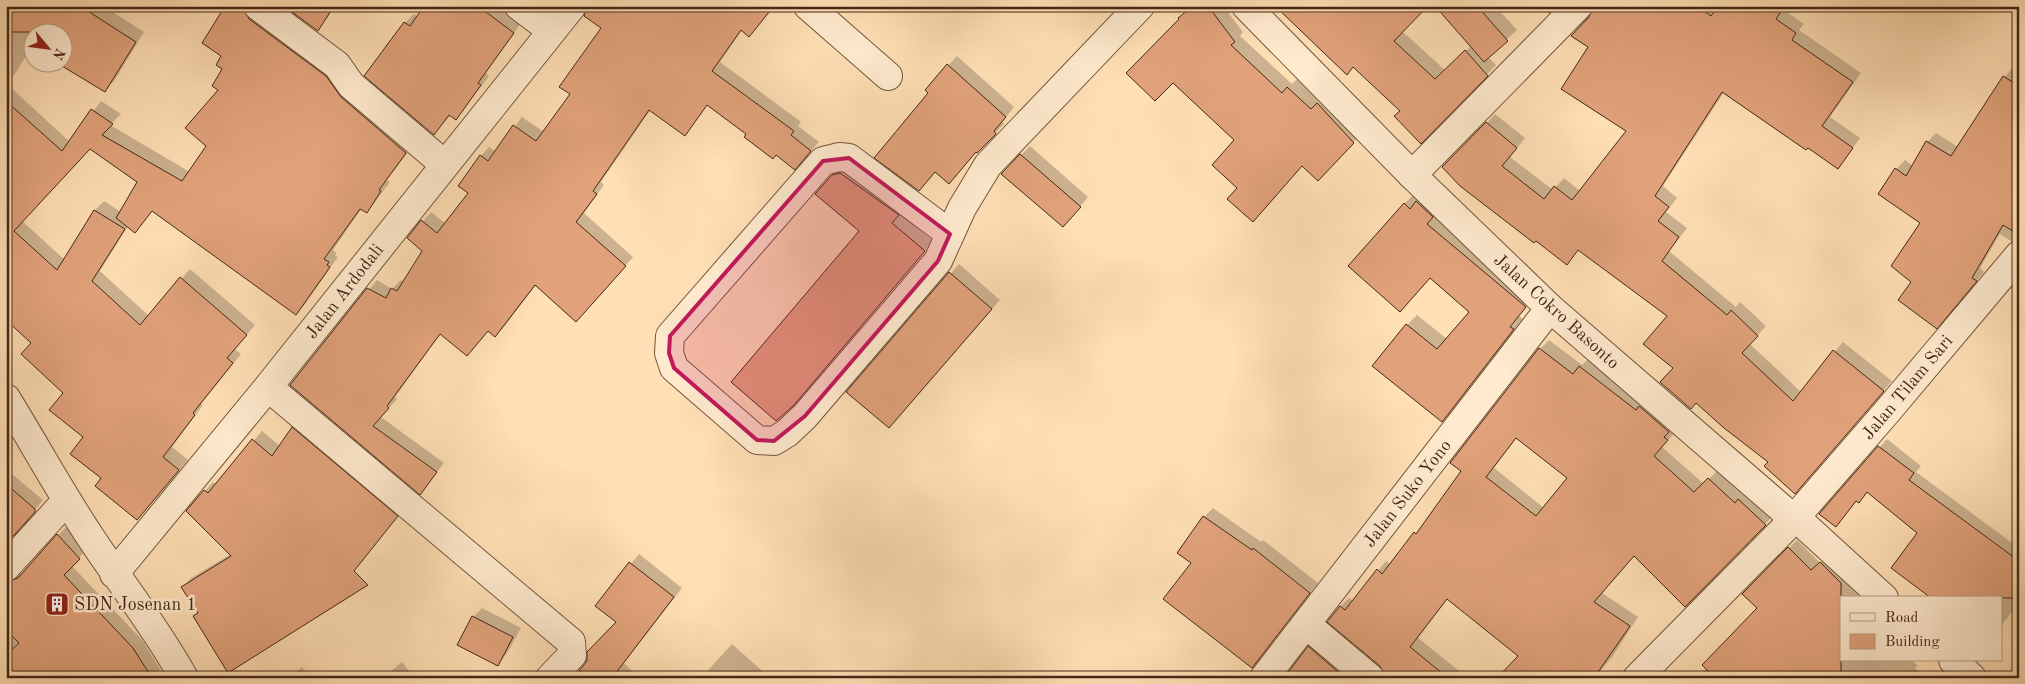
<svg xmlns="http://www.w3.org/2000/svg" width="2025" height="684" viewBox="0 0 2025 684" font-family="'Old Standard TT',serif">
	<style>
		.shadow { fill: #0003; fill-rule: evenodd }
		.building { fill: #e1a27b; stroke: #442716; fill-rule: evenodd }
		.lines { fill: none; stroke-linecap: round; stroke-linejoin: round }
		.minor-casing { stroke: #73553e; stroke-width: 30 }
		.tertiary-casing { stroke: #73553e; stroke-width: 30 }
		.minor { stroke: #ffeace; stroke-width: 28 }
		.tertiary { stroke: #ffeace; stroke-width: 28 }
		.marked { fill: #c2185b; fill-opacity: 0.2; stroke: #c2185b; stroke-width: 4; stroke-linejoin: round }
		.labels { text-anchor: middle; stroke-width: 5; stroke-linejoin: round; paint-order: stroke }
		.street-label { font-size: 18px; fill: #442716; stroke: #ffeace }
		.poi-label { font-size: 18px; fill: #442716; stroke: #ffeace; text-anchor: start }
	</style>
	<rect width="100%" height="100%" fill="#ffdfb4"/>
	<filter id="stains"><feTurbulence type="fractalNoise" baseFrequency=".004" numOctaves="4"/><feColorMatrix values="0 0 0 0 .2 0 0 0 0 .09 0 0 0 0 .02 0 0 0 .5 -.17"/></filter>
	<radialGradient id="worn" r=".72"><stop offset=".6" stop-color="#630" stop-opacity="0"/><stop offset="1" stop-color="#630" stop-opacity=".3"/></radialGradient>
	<path class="shadow" d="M6 6H103L144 32 114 81 105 90 59 62H62V32H32V46L8 85 70 142 101 101 121 114 110 125 190 172 208 146 224 69 227 6H255L415 143 387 180 390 182 375 202 366 211 362 208 333 250 337 253 335 256 338 257 305 304 296 314 153 210 134 231 128 226 100 271 149 316 190 269 255 325 235 349 241 354 201 404 203 405 172 447 188 460 146 509 102 478 64 393 32 343 6 318ZM90 147 138 182 121 212 104 201 95 210 65 260 22 221Z
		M285 6H336L318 30Z
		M426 6H516L526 16 486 73 489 76 464 109 456 118 451 115 434 134 405 23 414 14 418 17Z
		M590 6H774L757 27 742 30 720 62 801 122 798 126 819 142 803 160 748 133 708 104 685 134 651 109 601 182 604 185 584 213 633 257 576 321 536 285 504 327 495 336 489 330 467 355 441 333 395 397 397 399 381 417 444 463 420 493 291 385 377 280 392 289 401 280 404 282 424 250 408 238 431 212 446 224 469 193 481 156 489 147 496 152 522 117 544 132 571 94 602 28Z
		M1192 6H1236L1229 14 1243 32 1240 36 1292 84 1298 78 1321 101 1362 133 1327 170 1303 165 1238 188 1236 140 1180 18Z
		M1436 6H1495L1517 30 1488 57 1496 65 1421 142 1402 111 1354 66 1402 31 1445 70 1471 46Z
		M1594 6H1786L1784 10 1804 24 1799 30 1861 73 1830 117 1860 138 1838 168 1724 92 1663 186 1677 198 1666 212 1687 228 1669 251 1736 307 1740 302 1766 326 1750 344 1801 392 1843 342 1892 381 1803 484 1769 462 1697 401 1675 368 1668 316 1579 249 1567 263 1461 185 1487 123 1495 114 1525 138 1510 157 1553 190 1564 178 1580 191 1628 131 1590 47 1591 17Z
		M957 56 1014 107 1002 122 1004 124 977 152 936 171 919 190 930 92 926 89Z
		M2013 68 2019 72V239L2011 241 2000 234 1980 268 1984 272 1945 318 1913 282 1921 223 1896 169 1905 160 1913 166 1927 142 1936 133 1958 147 2004 77Z
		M1030 146 1088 197 1072 217 1003 174Z
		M842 166 933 241 802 395 861 231 832 176Z
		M1414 194 1535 297 1519 316 1523 319 1442 420 1407 325 1417 315 1447 339 1471 312 1404 204Z
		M959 264 1000 300 898 418 848 392Z
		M1549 340 1582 365 1589 358 1676 431 1662 447 1704 484 1718 470 1744 495 1747 492 1774 515 1685 605 1635 555 1602 593 1638 617 1612 657 1594 678 1520 656 1448 598 1418 638 1468 678H1386V673L1340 607 1349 598 1353 601 1386 561 1391 565 1424 525 1462 471 1540 349ZM1517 437 1569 477 1544 508 1494 468Z
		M301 420 405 507 349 576 194 616 199 612 183 587 191 578 231 554 205 491 213 482 217 485 262 431 280 446Z
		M1887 439 1921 466 1916 472 2019 548V603L2001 626V598L1868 491 1858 501 1857 500 1843 518 1821 514Z
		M6 469 43 500 6 543Z
		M1213 508 1261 542 1263 540 1318 583 1252 666 1193 563 1204 517Z
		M66 527 87 549 72 566 142 640 160 669 151 678 6 677V571L11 574H21Z
		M1797 540 1820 563 1828 555 1864 589 1856 598H1841V660H1912L1918 666 1915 668 1925 678H1698L1759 608 1744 594Z
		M639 554 682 588 624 663 639 678H573L585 666 589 652 618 622 596 606Z
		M482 608 521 628 506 655 497 664 473 617Z
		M1318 639 1364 678H1286Z
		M732 644 768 676 767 678H701Z
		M402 662 415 678H383Z
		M302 667 311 678H289Z
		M428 673 432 678H422Z"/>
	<path class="building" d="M6 6H80L136 42 105 92 62 66V32H6Z
		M225 6H243L249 19 326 76 341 97 406 153 379 190 381 191 367 213 360 209 324 259 329 262 327 265 330 267 296 315 152 211 135 233 116 218 137 182 90 149 14 231 57 270 94 210 125 229 92 281 140 325 180 277 247 335 227 358 233 363 193 413 195 415 163 457 179 470 137 520 95 486 101 478 70 454 83 437 49 410 63 393 21 354 31 343 6 320V101L62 151 91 109 113 124 102 135 182 181 206 146 185 128 218 90 212 86 222 69 216 65 221 56 202 43Z
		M284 6H334L318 31Z
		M424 6H478L514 33 478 83 481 85 456 120 449 115 434 135 364 76 404 22 410 26Z
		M587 6H774L749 37 741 30 712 71 794 131 791 135 811 151 795 170 776 155 773 159 744 137 746 134 707 105 685 136 649 110 593 191 597 194 576 222 626 266 576 322 535 285 495 337 488 331 467 356 440 334 387 406 389 408 373 426 437 472 420 495 290 385 367 288 386 298 391 288 397 291 422 251 407 238 421 220 437 233 468 193 458 186 480 155 488 161 513 125 536 141 570 94 559 87 601 28 584 16Z
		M1193 6H1208L1235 42 1231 45 1282 93 1287 87 1311 109 1317 103 1354 143 1318 181 1302 166 1253 222 1227 199 1237 188 1212 165 1234 140 1173 83 1155 101 1126 73 1179 19 1178 18Z
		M1275 6H1428L1394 41 1435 79 1465 50 1488 76 1421 144 1394 116 1400 111 1353 67 1347 75Z
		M1435 6H1477L1508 41 1484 62Z
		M1541 6H1556L1549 13Z
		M1593 6H1697L1711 16 1718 6H1785L1776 19 1796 33 1792 40 1853 82 1822 126 1853 148 1838 169 1808 148 1806 150 1722 92 1655 196 1669 207 1658 221 1679 237 1662 261 1727 315 1731 310 1758 336 1742 353 1793 401 1833 350 1884 391 1795 494 1764 466 1768 462 1724 428 1696 403 1691 409 1660 382 1673 368 1643 344 1667 316 1578 250 1567 265 1536 241 1534 243 1460 186 1442 167 1486 122 1517 148 1502 166 1544 199 1554 186 1572 200 1626 131 1561 89 1588 47 1571 36 1589 17Z
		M947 64 1006 117 994 131 996 134 977 153 976 152 949 184 935 172 919 191 874 158 928 93 925 90Z
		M2003 76 2019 86V235L2003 225 1972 278 1977 281 1937 329 1898 300 1911 282 1891 266 1920 223 1878 194 1895 168 1906 176 1926 141 1951 156Z
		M1020 154 1081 207 1063 227 1001 174Z
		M840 173 899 215 892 223 925 251 794 405 776 421 731 382 859 231 815 194 832 175Z
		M1416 201 1433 217 1427 224 1526 307 1510 327 1514 329 1442 422 1372 366 1406 324 1437 349 1469 312 1430 278 1400 312 1348 266 1404 203 1410 209Z
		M949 272 992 309 889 428 846 392Z
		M1539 348 1573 374 1579 366 1636 410 1639 406 1669 432 1664 437 1668 440 1654 456 1694 492 1708 478 1735 503 1738 499 1766 525 1685 607 1634 556 1594 602 1630 626 1594 678H1497L1518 656 1447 599 1410 647 1448 678H1385L1380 666 1327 622 1340 606 1345 610 1377 569 1382 574 1414 532 1416 534 1461 471 1450 463ZM1516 438 1567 478 1536 516 1486 477Z
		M292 427 398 516 354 571 368 585 228 673 193 616 198 613 181 587 231 556 186 511 204 490 208 493 252 439 272 456Z
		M1878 446 1914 473 1909 480 2019 561V598H1931L1891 568 1917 533 1867 492 1859 503 1856 501 1836 527 1819 514Z
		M6 484 35 509V512L6 544Z
		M1203 516 1252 550 1253 548 1310 593 1252 668 1163 599 1191 563 1177 553Z
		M57 534 80 559 64 575 133 648 152 678H6V655L19 643 6 630V582L18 578Z
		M1788 547 1811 570 1820 562 1841 583V678H1715L1702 665 1757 608 1742 594Z
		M629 562 674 597 612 678H586L579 671 587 661V652L616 622 595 606Z
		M472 616 513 637 498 666 457 645Z
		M1308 646 1345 678H1284Z"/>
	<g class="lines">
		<g class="minor-casing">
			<path id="minor" d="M258 6 337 65 351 85 444 164
				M519 6 552 31
				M808 6 888 76
				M1412 175 1578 6
				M950 234 849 158 839 157 823 161 670 336 669 353 674 368 757 440 774 441 787 433 805 416 938 261 962 208 988 165 1140 6
				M268 387 571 642 572 655 550 678
				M6 567 66 501
				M114 574 268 387 572 6
				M1307 625 1370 678
				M1264 678 1550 308
				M1637 678 1794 519 1885 414 2019 255"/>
		</g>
		<g class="tertiary-casing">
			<path id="tertiary" d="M1246 6 1412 175 1550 308 1794 519 1804 525 1884 598
				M6 398C35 445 61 493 91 538 122 585 157 629 184 678
				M1953 660 1972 678"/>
		</g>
		<use href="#minor" class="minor"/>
		<use href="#tertiary" class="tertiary"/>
	</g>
	<path class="marked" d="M849 158 950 234 938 261 805 416 774 441 757 440 674 368 669 353 670 336 823 161Z"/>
	<defs>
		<g id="building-square" transform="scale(1.25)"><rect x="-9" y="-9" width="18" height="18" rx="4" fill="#8f2418" stroke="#ffeace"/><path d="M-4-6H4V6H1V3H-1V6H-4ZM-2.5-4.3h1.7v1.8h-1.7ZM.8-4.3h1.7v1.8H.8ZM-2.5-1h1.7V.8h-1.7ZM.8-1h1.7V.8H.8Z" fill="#fff"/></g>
	</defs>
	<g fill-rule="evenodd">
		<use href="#building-square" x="57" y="604"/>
	</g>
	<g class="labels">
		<g class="street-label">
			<text transform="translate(344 291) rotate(-52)" y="6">Jalan Ardodali</text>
			<text transform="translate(1557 311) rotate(42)" y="6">Jalan Cokro Basonto</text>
			<text transform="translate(1907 387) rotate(-50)" y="6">Jalan Tilam Sari</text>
			<text transform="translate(1407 493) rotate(-52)" y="6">Jalan Suko Yono</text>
		</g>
		<g class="poi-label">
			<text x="74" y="610">SDN Josenan 1</text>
		</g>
	</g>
	<rect width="2025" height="684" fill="none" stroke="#ffdfb4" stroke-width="25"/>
	<rect x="8" y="8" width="2010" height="669" fill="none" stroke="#442716" stroke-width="2.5"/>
	<rect x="12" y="12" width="2000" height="659" fill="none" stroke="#442716"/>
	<rect x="1840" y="596" width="162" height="65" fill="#ffeace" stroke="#b49c84"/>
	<rect x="1850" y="613" width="25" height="8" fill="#ffeace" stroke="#b49c84"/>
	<text x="1885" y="622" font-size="15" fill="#442716">Road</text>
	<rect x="1850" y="634" width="25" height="15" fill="#e1a27b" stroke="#b49c84"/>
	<text x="1885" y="646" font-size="15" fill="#442716">Building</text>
	<g transform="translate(48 48) rotate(119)"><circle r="24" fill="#ffeace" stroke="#b49c84"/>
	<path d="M0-4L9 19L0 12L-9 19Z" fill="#8f2418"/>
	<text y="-8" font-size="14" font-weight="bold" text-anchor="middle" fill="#442716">N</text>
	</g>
	<rect width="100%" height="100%" filter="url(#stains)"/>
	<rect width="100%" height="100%" fill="url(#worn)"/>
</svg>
